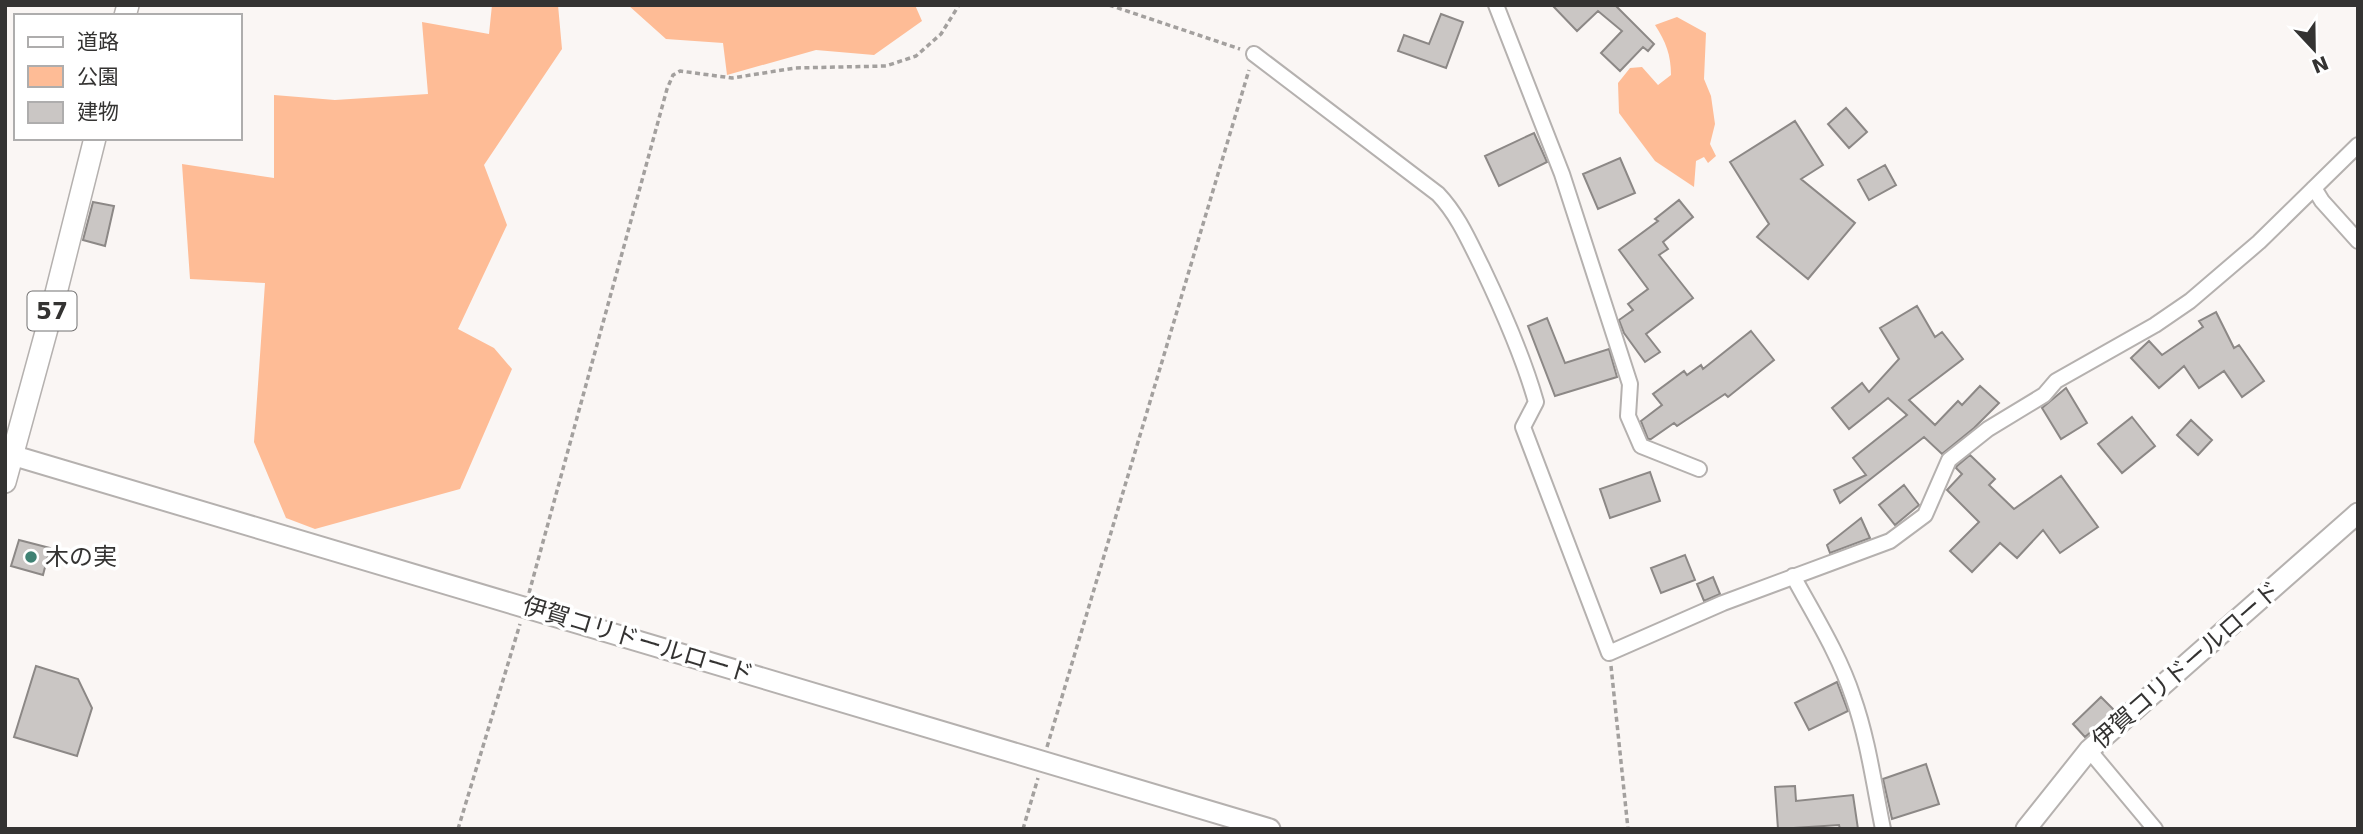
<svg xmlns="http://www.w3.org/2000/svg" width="2363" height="834" viewBox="0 0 2363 834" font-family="'DejaVu Sans','Noto Sans JP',sans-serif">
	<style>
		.green { fill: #febc96 }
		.building { fill: #cac6c4; stroke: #8c8886; stroke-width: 2 }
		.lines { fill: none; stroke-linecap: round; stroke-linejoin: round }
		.street-casing { stroke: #b5b1af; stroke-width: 18 }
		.secondary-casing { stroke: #b5b1af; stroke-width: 23 }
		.primary-casing { stroke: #b5b1af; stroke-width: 24 }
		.path { stroke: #a3a09e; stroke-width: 3.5; stroke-dasharray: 5 3.5; stroke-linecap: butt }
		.street { stroke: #fff; stroke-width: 14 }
		.secondary { stroke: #fff; stroke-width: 19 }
		.primary { stroke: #fff; stroke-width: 21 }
		.poi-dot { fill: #3f8173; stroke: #fff; stroke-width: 2.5 }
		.labels { text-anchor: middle; stroke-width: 7; stroke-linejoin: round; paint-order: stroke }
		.shield { fill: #fff; stroke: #717070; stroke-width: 2 }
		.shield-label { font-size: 23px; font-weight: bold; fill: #343332 }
		.poi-label { font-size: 24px; fill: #343332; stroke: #fff; text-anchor: start }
		.street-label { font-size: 24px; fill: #343332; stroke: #fff }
	</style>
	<rect width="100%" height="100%" fill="#faf6f4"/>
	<path class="green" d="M492 5H558L562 49 484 165 507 225 458 329 494 348 512 369 460 489 315 529 286 518 254 442 265 283 190 279 182 164 274 178V95L335 100 428 94 422 22 489 34Z
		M628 5H915L922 21 874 55 816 50 727 75 723 43 666 39Z
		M1677 17 1706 33 1704 79 1711 96 1715 124 1710 144 1716 156 1708 163 1704 157 1696 161 1694 187 1655 161 1619 113 1618 83 1630 68 1642 67 1658 85 1671 75C1671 55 1666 42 1655 25Z"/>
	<path class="building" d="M1552 5H1615L1654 44 1648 51 1643 47 1620 71 1601 53 1622 31 1598 11 1577 31Z
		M1441 14 1463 22 1446 68 1398 51 1404 35 1429 44Z
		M1846 108 1867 132 1849 148 1828 124Z
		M1795 121 1823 165 1801 179 1855 223 1808 279 1757 237 1769 224 1730 162Z
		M1534 133 1547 162 1499 186 1485 156Z
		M1620 158 1635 193 1598 209 1583 174Z
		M1885 165 1896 185 1869 200 1858 180Z
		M1679 200 1693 217 1663 242 1668 249 1659 255 1693 298 1646 334 1660 352 1645 362 1624 333 1619 320 1633 310 1628 304 1648 289 1619 250 1658 221 1655 219Z
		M93 202 114 206 105 246 83 240Z
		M1917 306 1935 337 1942 332 1963 359 1909 400 1935 425 1958 401 1962 405 1980 386 1999 403 1974 428 1942 454 1924 437 1840 503 1834 490 1866 475 1853 458 1907 415 1888 398 1849 429 1832 408 1862 383 1869 392 1899 359 1880 328Z
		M2216 312 2234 348 2239 345 2264 381 2242 397 2224 371 2199 388 2184 366 2159 388 2131 358 2149 341 2162 355 2203 327 2199 321Z
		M1547 318 1565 363 1609 349 1617 377 1555 396 1528 326Z
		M1751 331 1774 360 1728 397 1725 394 1677 426 1674 423 1651 439H1648L1641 421 1662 405 1653 394 1684 371 1687 375 1701 365 1703 369Z
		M2066 388 2087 423 2061 439 2042 408Z
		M2132 417 2155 446 2122 473 2098 444Z
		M2191 420 2212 440 2198 455 2177 435Z
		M1970 455 1995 479 1989 485 2014 509 2061 476 2098 527 2060 553 2043 530 2017 558 2000 543 1972 572 1950 551 1979 522 1947 490 1962 474 1956 468 1957 466Z
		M1650 472 1660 501 1610 518 1600 489Z
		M1904 485 1919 505 1895 525 1879 505Z
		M1861 518 1870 538 1830 553 1827 545Z
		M19 540 50 548 43 575 11 566Z
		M1685 555 1695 580 1661 593 1651 568Z
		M1713 577 1720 594 1704 601 1697 584Z
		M36 666 78 679 92 708 77 756 14 737Z
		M1837 682 1848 711 1809 730 1795 703Z
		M2101 697 2115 711 2085 737 2073 724Z
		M1926 764 1939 804 1892 819 1883 779Z
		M1795 786 1796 801 1853 795 1858 829H1840L1839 825 1778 829 1775 787Z"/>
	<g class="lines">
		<g class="street-casing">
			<path id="street" d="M1496 5 1562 174 1630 384 1628 416 1641 446 1699 469
				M1254 54 1438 194C1458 215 1469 241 1482 267 1503 311 1523 356 1536 402L1523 427 1609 653 1723 603 1890 541 1925 515 1949 460 1988 429 2044 395 2056 381 2155 325 2190 301 2259 242 2358 145
				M2314 188 2322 201 2358 241
				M1793 576C1814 615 1839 654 1853 697 1868 739 1874 785 1883 829
				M2089 750 2155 829"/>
		</g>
		<g class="secondary-casing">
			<path id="secondary" d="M5 453 1270 829
				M2026 829 2089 750 2358 513"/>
		</g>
		<g class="primary-casing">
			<path id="primary" d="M125 16 128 5
				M5 482 48 325 95 138"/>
		</g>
		<path class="path" d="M1109 5 1240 49
			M529 593 667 89 673 75 680 71 732 78 795 68 886 66 916 56 941 34 959 5
			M1611 666 1628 829
			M1047 747 1249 70
			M458 829 520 624
			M1023 829 1038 778"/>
		<use href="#street" class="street"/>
		<use href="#secondary" class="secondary"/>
		<use href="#primary" class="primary"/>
	</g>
	<circle class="poi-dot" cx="31" cy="557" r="7"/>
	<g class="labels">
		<rect class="shield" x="27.5" y="291.5" width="49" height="39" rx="5"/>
		<g class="shield-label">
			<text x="52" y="319">57</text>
		</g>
		<g class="poi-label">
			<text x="45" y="565">木の実</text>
		</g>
		<g class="street-label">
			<text transform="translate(638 640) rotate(17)" y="8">伊賀コリドールロード</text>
			<text transform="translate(2186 665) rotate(-41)" y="8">伊賀コリドールロード</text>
		</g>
	</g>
	<rect width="2363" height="834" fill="none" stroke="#343332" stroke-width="14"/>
	<rect x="14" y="14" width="228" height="126" fill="#ffffff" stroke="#aeadad" stroke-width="2"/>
	<rect x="28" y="37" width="35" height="10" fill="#ffffff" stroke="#aeadad" stroke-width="2"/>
	<text x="77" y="49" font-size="21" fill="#343332">道路</text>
	<rect x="28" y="66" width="35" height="21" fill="#febc96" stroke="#aeadad" stroke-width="2"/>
	<text x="77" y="84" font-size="21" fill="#343332">公園</text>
	<rect x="28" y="102" width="35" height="21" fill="#cac6c4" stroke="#aeadad" stroke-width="2"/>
	<text x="77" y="119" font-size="21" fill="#343332">建物</text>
	<g transform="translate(2314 49) rotate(158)" stroke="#ffffff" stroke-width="5" paint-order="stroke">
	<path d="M0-5L12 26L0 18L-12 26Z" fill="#343332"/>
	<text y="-10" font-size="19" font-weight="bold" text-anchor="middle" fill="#343332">N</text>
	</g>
</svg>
